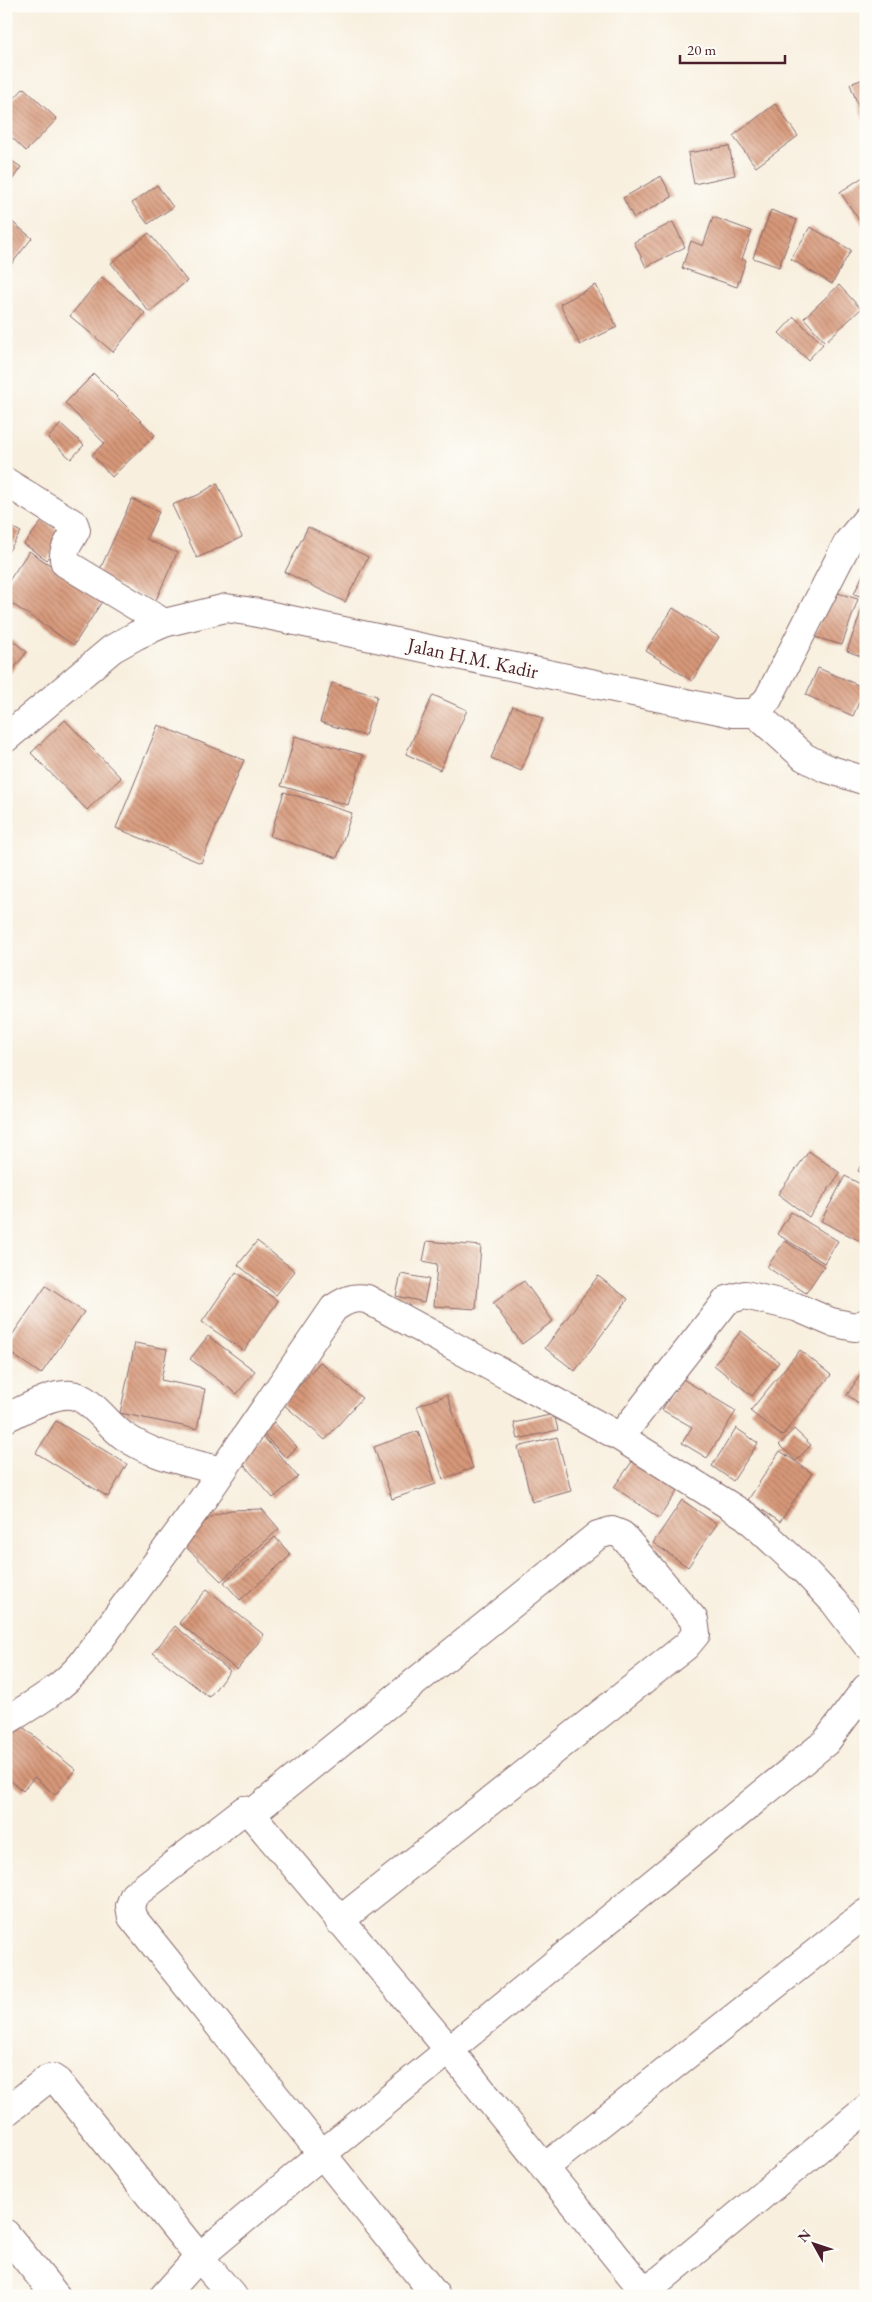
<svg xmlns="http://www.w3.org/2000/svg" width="872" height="2302" viewBox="0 0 872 2302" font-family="'EB Garamond',serif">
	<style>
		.building { fill: url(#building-back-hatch) }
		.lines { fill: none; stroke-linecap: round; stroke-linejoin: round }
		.minor-casing { stroke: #87686a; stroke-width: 30 }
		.tertiary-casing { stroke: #87686a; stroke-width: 30 }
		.minor { stroke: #fff; stroke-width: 28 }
		.tertiary { stroke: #fff; stroke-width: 28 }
		.labels { text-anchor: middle; stroke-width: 4.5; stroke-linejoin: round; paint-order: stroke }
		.street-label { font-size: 20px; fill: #4a1f2b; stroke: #fdfcf7 }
	</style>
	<defs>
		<pattern id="building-back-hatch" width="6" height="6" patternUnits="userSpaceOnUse" patternTransform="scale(1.25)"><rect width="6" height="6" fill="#d79879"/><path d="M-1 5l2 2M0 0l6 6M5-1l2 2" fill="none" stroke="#b07b63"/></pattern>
	</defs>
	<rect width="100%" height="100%" fill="#fdfcf7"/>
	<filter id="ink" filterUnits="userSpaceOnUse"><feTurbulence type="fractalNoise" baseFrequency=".02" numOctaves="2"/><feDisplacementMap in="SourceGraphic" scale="10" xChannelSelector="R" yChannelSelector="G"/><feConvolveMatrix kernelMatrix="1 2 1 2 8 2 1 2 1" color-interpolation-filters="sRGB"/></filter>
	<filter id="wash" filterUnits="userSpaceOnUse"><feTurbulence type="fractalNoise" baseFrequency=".0096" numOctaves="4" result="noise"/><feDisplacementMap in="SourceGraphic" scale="20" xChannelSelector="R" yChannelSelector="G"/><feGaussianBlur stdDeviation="1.12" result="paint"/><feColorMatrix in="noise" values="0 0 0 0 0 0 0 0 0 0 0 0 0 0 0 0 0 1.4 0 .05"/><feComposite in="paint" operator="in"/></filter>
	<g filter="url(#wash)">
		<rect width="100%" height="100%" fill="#f8efde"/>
		<g id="blocks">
			<path class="building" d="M866 78V127L850 84Z
				M24 88 57 119 26 151 6 132V107Z
				M775 104 798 136 756 167 733 136Z
				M729 146 735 175 694 184 688 153Z
				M6 157 21 167 6 189Z
				M866 175V230L840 192Z
				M661 176 672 197 634 218 623 198Z
				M157 185 173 207 148 224 132 203Z
				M771 210 797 220 779 267 753 258Z
				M6 217 32 238 6 271Z
				M713 217 752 231 742 259 746 260 737 287 682 268 691 241 703 246Z
				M673 222 685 247 646 267 634 242Z
				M810 227 851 250 832 284 791 259Z
				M149 233 187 281 149 312 111 263Z
				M102 277 145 313 113 352 70 316Z
				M596 285 617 327 580 345 560 304Z
				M839 285 861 309 825 342 804 318Z
				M794 317 823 344 808 360 779 333Z
				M94 374 155 435 112 477 92 455 104 443 65 403Z
				M61 424 84 445 71 459 48 438Z
				M217 483 242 537 197 558 172 505 198 495Z
				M132 499 159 512 146 539 177 553 155 602 97 576Z
				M43 520 65 536 47 560 24 544Z
				M6 524 21 532 6 555Z
				M308 527 368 557 345 602 285 572Z
				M29 551 103 600 74 645 6 600V585Z
				M866 568V598L854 594Z
				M831 591 858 599 842 645 815 637Z
				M863 606 866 607V658L847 651Z
				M673 608 719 637 692 681 646 651Z
				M8 637 27 652 8 676 6 639Z
				M818 668 865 688 853 716 806 695Z
				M332 683 377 696 365 736 320 722Z
				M433 695 467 710 440 770 406 754Z
				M513 706 543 718 521 771 491 758Z
				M65 720 121 778 87 810 31 753Z
				M158 725 244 760 201 863 116 828Z
				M295 736 363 755 348 805 281 786Z
				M284 792 352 813 337 858 270 836Z
				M809 1151 840 1173 809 1217 778 1194Z
				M866 1155V1175L858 1171Z
				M845 1176 866 1187V1244L821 1221Z
				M791 1212 838 1241 824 1263 777 1234Z
				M257 1241 295 1271 276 1295 238 1265Z
				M427 1241 481 1246 476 1309 434 1306 437 1264 423 1261Z
				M785 1241 824 1266 806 1293 767 1267Z
				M236 1272 278 1301 244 1351 202 1322Z
				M401 1274 429 1279 424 1302 396 1296Z
				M598 1276 628 1299 575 1371 545 1348Z
				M524 1281 553 1321 522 1344 493 1303Z
				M46 1286 84 1312 41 1374 6 1350V1344Z
				M741 1331 779 1362 752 1396 714 1365Z
				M208 1336 255 1371 237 1394 190 1359Z
				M135 1343 167 1349 161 1380 205 1389 197 1429 120 1413Z
				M800 1350 831 1375 782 1436 750 1411Z
				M320 1362 362 1398 325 1440 283 1404Z
				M866 1366V1408L847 1395Z
				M681 1378 736 1411 707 1458 682 1443 692 1427 662 1410Z
				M447 1395 473 1468 443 1479 417 1406Z
				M554 1414 558 1430 518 1439 514 1423Z
				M267 1415 297 1447 286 1458 256 1426Z
				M56 1421 127 1464 108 1497 36 1453Z
				M736 1428 758 1443 733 1481 712 1466Z
				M794 1429 811 1445 796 1461 779 1445Z
				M418 1431 436 1484 392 1499 374 1447Z
				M263 1436 298 1477 273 1498 238 1458Z
				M557 1437 571 1491 532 1502 518 1447Z
				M780 1451 812 1473 780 1522 748 1500Z
				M636 1456 680 1487 659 1518 614 1487Z
				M682 1500 717 1524 688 1567 653 1543Z
				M262 1509 279 1529 221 1581 180 1541 214 1515 230 1510Z
				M275 1537 291 1555 240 1600 224 1582Z
				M207 1589 264 1635 237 1670 179 1623Z
				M175 1626 230 1671 209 1697 153 1653Z
				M18 1723 76 1770 55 1795 34 1777 23 1791 6 1777V1737Z"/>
		</g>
	</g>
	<g filter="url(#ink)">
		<use href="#blocks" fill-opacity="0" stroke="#87686a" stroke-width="1"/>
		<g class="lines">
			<g class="minor-casing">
				<path id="minor" d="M6 482 74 524 76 530C71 540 60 552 65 563L164 623
					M755 713 804 757 825 768 866 781
					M6 1418C23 1410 52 1393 71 1395 89 1396 109 1426 124 1436 152 1456 188 1462 221 1471
					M620 1437 746 1516 805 1571 834 1602 866 1644
					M6 1721C34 1704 61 1689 82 1664L196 1509 334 1308C345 1301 353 1296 367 1299L620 1437 727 1300 745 1295 796 1307 831 1322 855 1327 866 1323
					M251 1814 598 1535 612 1531 622 1535 694 1620 696 1634 686 1646 339 1921
					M6 2112 46 2080 52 2078 58 2082 199 2257 233 2296
					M544 2168 866 1913
					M6 2234 56 2296
					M164 2296 199 2257 322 2154 826 1742 866 1688
					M436 2296 132 1917 130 1906 134 1895 244 1810 251 1814 450 2051 648 2296
					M641 2296 866 2109"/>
			</g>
			<g class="tertiary-casing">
				<path id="tertiary" d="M6 738 112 649 137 635 164 623 226 608 253 612 733 713H755L768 699 848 542 866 520"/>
			</g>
			<use href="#minor" class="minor"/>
			<use href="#tertiary" class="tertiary"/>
		</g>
	</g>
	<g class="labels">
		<g class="street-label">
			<text transform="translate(473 658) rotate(12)" y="7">Jalan H.M. Kadir</text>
		</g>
	</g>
	<rect width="872" height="2302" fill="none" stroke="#fdfcf7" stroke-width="25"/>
	<g transform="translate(814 2244) rotate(310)" stroke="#fdfcf7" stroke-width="4" paint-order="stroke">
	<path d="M0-4L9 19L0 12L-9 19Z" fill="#4a1f2b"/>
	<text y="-8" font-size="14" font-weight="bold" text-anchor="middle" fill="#4a1f2b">N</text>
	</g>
	<path d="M680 55v8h105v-8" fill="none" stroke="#4a1f2b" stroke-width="2.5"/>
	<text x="687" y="55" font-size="15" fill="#4a1f2b" stroke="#fdfcf7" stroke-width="4" paint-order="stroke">20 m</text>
</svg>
